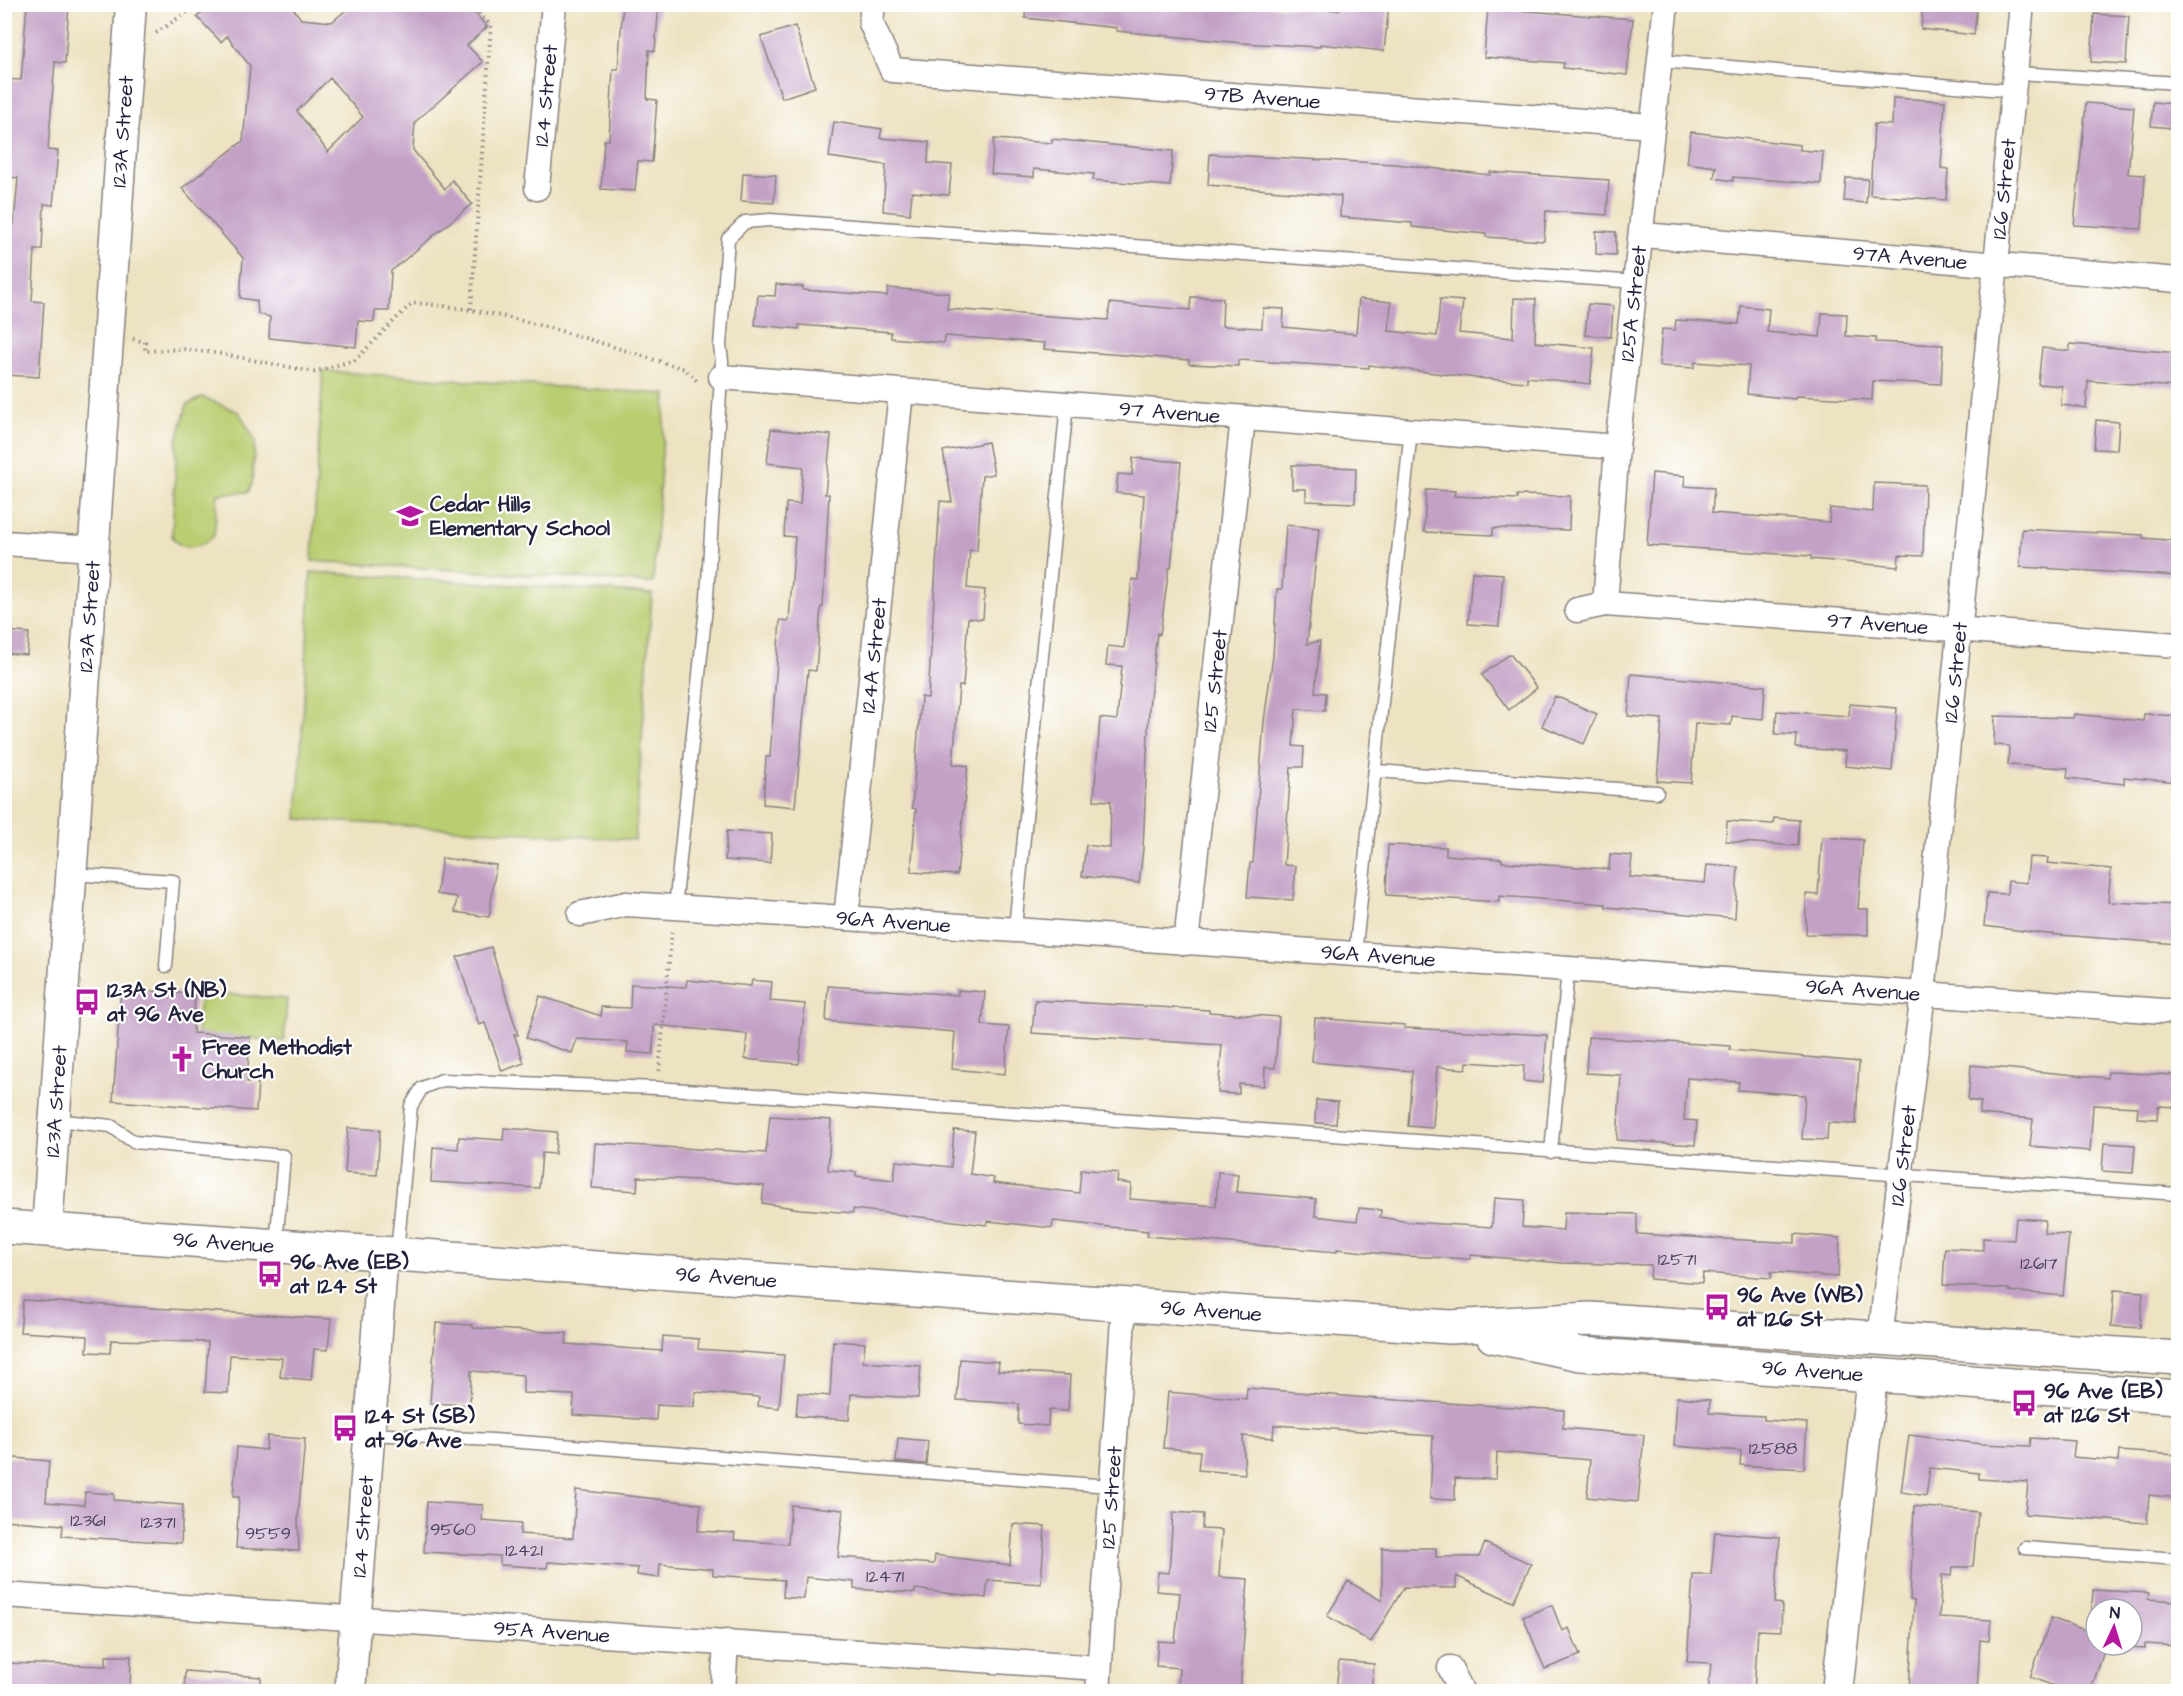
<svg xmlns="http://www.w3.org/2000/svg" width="2183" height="1696" viewBox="0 0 2183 1696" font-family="'Architects Daughter',sans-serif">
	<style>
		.green { fill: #b9cd71; stroke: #6e7856; stroke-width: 1.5 }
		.building { fill: #c3a1c6; fill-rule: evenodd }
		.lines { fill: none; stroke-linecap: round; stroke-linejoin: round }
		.service-casing { stroke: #88827e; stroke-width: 15 }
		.minor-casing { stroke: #88827e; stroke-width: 27 }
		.tertiary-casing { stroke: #88827e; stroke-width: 33 }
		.secondary-casing { stroke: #88827e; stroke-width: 36 }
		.path { stroke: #88827e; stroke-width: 4; stroke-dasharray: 1.5 4.5; stroke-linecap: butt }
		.service { stroke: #fff; stroke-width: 12 }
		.minor { stroke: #fff; stroke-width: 24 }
		.tertiary { stroke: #fff; stroke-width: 30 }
		.secondary { stroke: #fff; stroke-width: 33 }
		.labels { text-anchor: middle; stroke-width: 4.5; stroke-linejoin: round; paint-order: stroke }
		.number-label { font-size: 18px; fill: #4a425e }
		.street-label { font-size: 21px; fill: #22223b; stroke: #fff }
		.poi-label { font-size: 21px; font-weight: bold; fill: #22223b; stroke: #fff; text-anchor: start }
	</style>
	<rect width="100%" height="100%" fill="#fff"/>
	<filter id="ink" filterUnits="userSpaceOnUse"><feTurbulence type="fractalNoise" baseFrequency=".0167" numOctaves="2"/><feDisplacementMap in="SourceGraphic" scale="12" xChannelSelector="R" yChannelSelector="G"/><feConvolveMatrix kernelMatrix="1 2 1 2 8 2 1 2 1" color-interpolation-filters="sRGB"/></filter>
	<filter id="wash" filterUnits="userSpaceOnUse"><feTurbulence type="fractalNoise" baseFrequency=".008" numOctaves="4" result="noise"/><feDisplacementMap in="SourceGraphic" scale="24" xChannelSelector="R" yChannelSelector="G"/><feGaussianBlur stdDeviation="1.35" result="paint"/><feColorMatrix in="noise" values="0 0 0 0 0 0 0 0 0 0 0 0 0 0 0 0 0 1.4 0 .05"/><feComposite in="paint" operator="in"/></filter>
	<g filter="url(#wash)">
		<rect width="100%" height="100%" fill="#ede2c1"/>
		<path class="green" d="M323 371 666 394 653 583 312 561Z
			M202 397 239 412 255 440 252 484 248 492 218 494 214 536C202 547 181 554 172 536L177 440 187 405Z
			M311 572 652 594 635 840 297 819Z
			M200 992 287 999 284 1041 197 1034Z"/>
		<g id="blocks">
			<path class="building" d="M27 4H69L65 63 55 62 48 150 58 151 53 205 44 204 42 250H35L32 301 44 302 39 377 4 375V224H14L18 178 6 177 9 140H4V79L21 80Z
				M211 4H290L301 19 332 22 353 4H467L487 27 467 45 483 62 415 122 413 150 445 189 452 180 472 204 391 271 389 311H375L374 322 358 321 356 347 269 338 270 317 258 314 257 301 240 298 243 258 182 188 243 141 250 66 227 36 221 42 197 17ZM330 78 363 117 328 152 297 111Z
				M623 4H659L655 51 649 50 647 99 657 100 652 162 638 161 635 191 601 189 604 140H609L613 69H618Z
				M1026 4H1237L1339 10 1340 4H1389L1384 51 1320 44V47L1242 43 1117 31V28L1025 18Z
				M1923 4H1977L1974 35 1921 29Z
				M1488 8 1633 19 1627 75 1563 68 1564 63 1484 57Z
				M2094 14 2129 16 2126 64 2091 62Z
				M795 26 815 87 782 98 761 37Z
				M1893 98 1945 101 1941 168 1948 169 1946 200 1870 195 1874 124 1892 125Z
				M2153 102 2174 104 2171 128 2151 126Z
				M2086 103 2134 107 2128 174 2145 175 2142 229 2074 225Z
				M834 122 882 129 880 138 929 142 928 163 952 165 949 195 912 192 910 214 883 211 886 165 829 157Z
				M1691 132 1800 145V150L1823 152 1821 184 1733 177V181L1714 178 1716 167 1687 163Z
				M994 139 1052 143V139L1173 151 1170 186 1093 180 1094 174 1034 169V177L991 174Z
				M1210 154 1395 164 1490 175V172L1609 180 1607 215 1546 211 1544 241 1486 237V234L1412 227V223L1340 217 1341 196 1208 185Z
				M743 173 776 175 774 203 741 201Z
				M1846 178 1868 179 1866 203 1844 201Z
				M1596 231 1616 232V255L1596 254Z
				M776 284 803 287V290L887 296 888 288 949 293 947 309 1108 320 1110 303 1190 310 1191 297 1223 298 1222 326 1262 328 1263 308 1284 309 1283 327 1356 334 1359 299 1391 302 1389 331 1437 336 1440 299 1463 301 1459 333 1513 338 1514 298 1536 299 1535 342 1594 348 1590 384 1527 377V382L1476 378 1369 365V368L1238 360V366L1189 364V360L1044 349 1045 343 945 336 944 343 891 338V332L799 325V329L755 325 758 295 775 296Z
				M1588 304 1613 306 1611 337 1585 335Z
				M1741 306 1769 309 1767 332 1820 337 1822 313 1847 314 1846 336 1876 338V342L1943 345 1941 384 1873 381 1872 400 1796 396 1795 399 1747 394 1749 366 1695 362 1694 368 1659 366 1662 329 1675 330 1676 320 1739 324Z
				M2070 344 2178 353V387L2088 381 2086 408 2061 405 2062 386 2038 384 2042 348 2070 351Z
				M2096 420 2119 422 2117 450 2094 449Z
				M771 429 831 435 825 494H829L823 607H821L816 671 808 670 795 807 763 804 766 757H770L780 620 789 621 795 537 784 536 786 503 800 504 803 467 767 463Z
				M988 442 994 474 982 476 977 551 970 550 967 588 985 590 983 619 968 618 963 686H959L953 764 968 766 957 875 911 872 916 809 912 808 921 697 928 698 940 501 952 502 943 451Z
				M1133 458 1181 462 1171 568H1169L1160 634 1157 633 1149 708 1143 849 1139 883 1082 876 1086 845 1110 848 1111 801 1094 800 1095 785 1100 718 1117 720 1122 666 1106 665 1108 646 1124 648 1132 579 1138 580 1144 495 1116 493 1118 474 1132 475Z
				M1292 465 1356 468 1355 503 1306 501V489H1292Z
				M1652 473 1685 476 1684 486 1714 488 1712 513 1829 522 1830 508 1873 512 1874 483 1925 485 1923 556 1899 555 1898 567 1811 559V556L1647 545Z
				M1426 490 1455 491 1454 496 1517 499V495L1570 496 1569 530 1493 528V535L1424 532Z
				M1286 525 1319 528 1307 644 1320 641 1315 692 1326 693 1325 711 1296 709 1293 746 1304 747 1303 767H1291L1284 865 1296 866 1293 900 1247 897 1250 863H1253L1264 721 1273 656 1277 589H1282Z
				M2022 529 2143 535V538L2178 541V576L2020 567Z
				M1472 572 1503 574 1499 626 1468 624Z
				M4 631 29 633 27 655 4 653Z
				M1510 654 1537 688 1509 710 1482 675Z
				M1631 674 1765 686 1763 719 1732 716 1731 725 1695 723 1691 783 1657 781 1662 719 1628 716Z
				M1555 696 1597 714 1584 744 1542 726Z
				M1850 704 1897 708 1892 771 1845 766 1846 751 1796 748 1797 735 1775 734 1777 711 1849 716Z
				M2074 714 2143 721 2144 714 2178 716V782L2124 777V784L2067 778 2068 768 2008 765 2009 746 1994 745 1995 716 2073 718Z
				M1774 818 1799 820 1798 846 1726 841 1727 821 1773 824Z
				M727 831 772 834 770 863 725 860Z
				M1822 837 1863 840 1858 909H1868V935L1806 934V894L1818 895Z
				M1388 845 1446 847V855L1502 859V862L1609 869 1610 854 1632 856 1630 877 1705 883 1707 865 1738 867 1735 918 1606 907V904L1499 896V902L1386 895Z
				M2029 857 2048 858 2047 863 2111 869 2108 902 2178 905V944L2047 934 1984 926 1987 893 2007 894 2008 881 2027 883Z
				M442 858 496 865 489 917 455 912 457 897 437 894Z
				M491 947 518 1035 514 1034 524 1063 502 1071 485 1023 479 1025 457 957Z
				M687 980 751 986 752 980 772 982 770 1001 805 1004 799 1064 745 1059 747 1034 654 1025 653 1054 627 1052 628 1042 577 1039 572 1053 526 1038 540 996 601 1016V1007L630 1008 631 984 686 987Z
				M828 986 958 995V990L985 992 982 1025 1009 1027 1005 1074 952 1069 955 1032 826 1021Z
				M121 989 195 994 193 1033 250 1037 247 1082H258L256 1111 113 1101Z
				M1035 1000 1209 1010V1012L1279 1017 1275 1068 1265 1067 1264 1086 1239 1084V1094L1218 1093 1222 1045 1032 1033Z
				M1315 1018 1405 1025V1028L1547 1035 1543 1083 1523 1081 1524 1066 1467 1062 1466 1069 1437 1067 1433 1128 1408 1126 1412 1071 1312 1062Z
				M1588 1037 1730 1046V1050L1859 1062 1856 1124 1828 1123 1827 1140 1802 1139 1805 1095 1738 1090 1739 1082 1687 1078 1684 1120 1697 1121 1695 1145 1617 1140 1621 1075 1586 1073Z
				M1971 1065 2107 1078 2108 1072 2178 1075V1107L2158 1106 2157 1119 2137 1118 2138 1107 2093 1105 2090 1151 2030 1146 2033 1119 1979 1114 1981 1102 1968 1100Z
				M1316 1100 1338 1102 1336 1124 1315 1123Z
				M770 1116 831 1120 828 1170 856 1172V1176L894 1180 896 1161 951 1167 954 1130 975 1131 970 1174 994 1178 993 1183 1079 1193 1081 1169 1118 1173 1117 1182 1131 1184 1130 1199 1216 1206 1218 1172 1238 1174 1236 1192 1316 1199 1315 1216 1357 1221 1359 1208 1381 1210 1380 1217 1408 1222 1492 1227 1494 1198 1524 1200 1522 1227 1563 1230 1564 1212 1637 1214V1234L1795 1243V1234L1840 1238 1838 1277 1771 1272V1278L1703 1273 1702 1283 1650 1279 1651 1265 1562 1263 1471 1255V1259L1404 1256 1337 1249V1252L1147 1236 1148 1231 1053 1221 1052 1228 988 1221 987 1225 853 1209V1213L800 1209 762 1203 764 1186 718 1181 638 1177 637 1191 592 1188 595 1143 766 1153Z
				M348 1128 380 1130 377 1175 345 1173Z
				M504 1128 557 1132 555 1154 542 1153 539 1188 431 1182 433 1147 458 1149 459 1137 503 1140Z
				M2104 1143 2135 1145 2133 1173 2102 1171Z
				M2016 1218 2045 1220 2044 1233 2069 1235 2063 1296 2009 1291V1289L1943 1285 1945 1248 1983 1250V1238L2014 1240Z
				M2114 1290 2143 1292 2140 1328 2111 1326Z
				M23 1300 331 1319 328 1350 314 1349 311 1380 280 1377 282 1358 230 1355 228 1393 205 1392 208 1342 111 1340 110 1353 87 1352 88 1336 20 1332Z
				M436 1323 473 1325V1328L567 1333 566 1344 662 1351 663 1336 699 1339 698 1349 784 1355 779 1408 758 1406 759 1397 695 1392 694 1407 657 1405 656 1420 573 1415 574 1395 523 1393V1375L471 1371 470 1405 430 1403Z
				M833 1341 865 1343 863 1362 921 1366 918 1398 851 1394 849 1420 796 1416 798 1393 830 1396Z
				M960 1359 999 1362 998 1371 1070 1375 1068 1411 1049 1410 1048 1426 1018 1424 1019 1404 957 1400Z
				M1247 1388 1380 1399 1564 1410 1563 1428 1644 1435 1638 1502 1587 1497 1590 1460 1497 1452 1496 1479 1455 1478V1500L1430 1499 1433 1436 1274 1425 1273 1438 1243 1436 1245 1474 1198 1470 1200 1451 1163 1448 1168 1392 1246 1399Z
				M1677 1397 1710 1400 1709 1413 1764 1416V1420L1807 1423 1804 1469 1740 1465 1741 1451 1674 1446Z
				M1909 1435 1981 1444 2030 1446 2031 1438 2075 1441 2073 1457 2118 1461 2119 1451 2178 1455V1498L2149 1495 2147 1523 2025 1514 2028 1482 1979 1479V1473L1930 1468 1926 1496 1901 1492Z
				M267 1436 305 1439 298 1518 299 1551 236 1548 239 1497H233L237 1447 266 1450Z
				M898 1438 928 1441 926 1464 896 1462Z
				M4 1457 49 1461 46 1502 84 1505 85 1492 114 1494V1500L183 1505 181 1543 62 1536 63 1525 4 1520Z
				M576 1490 701 1504 698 1531 735 1533 734 1540 788 1544 791 1505 843 1510 838 1557 934 1564 935 1555 1010 1565 1013 1524 1045 1526 1041 1584 988 1580 986 1598 915 1589V1593L854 1589V1582L806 1577 804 1599 783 1597 784 1580 713 1575V1569L660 1564 659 1578 637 1575 638 1568 548 1562 547 1568 500 1565V1556L424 1552 427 1502 483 1505 482 1520 521 1523 520 1534 573 1538Z
				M1914 1506 1978 1512 1973 1567H1953L1952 1576 1942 1575 1939 1617 1991 1620 1989 1641 1980 1640 1977 1692H1909L1914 1601 1910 1600Z
				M1173 1512 1203 1514 1202 1529 1222 1530 1219 1577 1248 1579 1240 1692H1178L1179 1668 1156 1666 1158 1641 1175 1642 1180 1593 1156 1591 1158 1572 1169 1573Z
				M1715 1532 1780 1537 1775 1603 1782 1604 1781 1631 1758 1630 1754 1692H1708L1711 1663 1687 1662 1693 1575H1711Z
				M1485 1543 1531 1564 1513 1602 1456 1576V1588L1404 1587 1371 1642 1327 1616 1348 1581 1382 1601V1548H1436V1557H1479Z
				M2093 1590 2149 1593 2148 1599 2178 1601V1646L2145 1644V1648L2106 1646 2090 1692H2070L2030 1677 2051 1618 2090 1632ZM2096 1609H2132V1645H2096Z
				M1552 1605 1562 1631 1569 1628 1580 1655 1545 1669 1523 1617Z
				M106 1656H131L130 1692H4V1663L106 1666Z
				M1339 1661 1374 1664 1371 1692H1336Z
				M185 1671 261 1677V1692H184Z"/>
		</g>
	</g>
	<g filter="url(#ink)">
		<use href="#blocks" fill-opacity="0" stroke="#88827e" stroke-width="1.5"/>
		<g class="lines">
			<g class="service-casing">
				<path id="service" d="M1660 61 2014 91
					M2016 73 2178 83
					M1377 771 1657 792
					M72 874 173 881 166 966
					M675 908 707 597 722 361 720 346 728 239 745 222 770 220 1637 282
					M1015 928 1067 404
					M1355 955 1411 430
					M55 1120 111 1126 134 1142 284 1156 276 1244
					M1551 1152 1568 970
					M397 1252 411 1106 422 1088 442 1080 657 1088 2178 1194
					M369 1434 493 1440 1110 1486
					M2025 1548 2178 1559"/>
			</g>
			<g class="minor-casing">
				<g id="minor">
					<path id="s1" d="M873 4 871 23 892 70 1652 126"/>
					<path id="s2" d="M537 188 554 4"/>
					<path id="s3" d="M1643 235 2178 280"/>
					<path id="s4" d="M721 377 1617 447"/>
					<path d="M4 543 94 549"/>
					<path id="s5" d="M1605 604 1617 447 1666 4"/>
					<path id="s6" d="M1577 610 1605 604 2178 645"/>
					<path id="s7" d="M580 914 626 904 846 918 2178 1012"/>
					<path id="s8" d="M846 918 901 392"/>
					<path id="s9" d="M1186 943 1243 418"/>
					<path id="s10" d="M1880 1338 1923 993 2022 4"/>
					<path id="s11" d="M4 1595 1099 1668"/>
					<path d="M1450 1668 1462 1692"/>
					<path d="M723 1692 726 1642"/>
					<path id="s12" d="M1098 1692 1124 1304"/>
				</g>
			</g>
			<g class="tertiary-casing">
				<g id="tertiary">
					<path id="s13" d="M47 1229 131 4"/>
					<path id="s14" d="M350 1692 383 1252"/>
					<path d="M1837 1692 1872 1376"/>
				</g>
			</g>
			<g class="secondary-casing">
				<g id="secondary">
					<path id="s15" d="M4 1227 1450 1327 1590 1319 2178 1358"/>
					<path id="s16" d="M1493 1336 1581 1354 2178 1397"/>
				</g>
			</g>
			<path class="path" d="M156 33 199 4
				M471 309 491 26 471 4
				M133 339 145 342V351L183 349 222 354 314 372 355 360 412 303C506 309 595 342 685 369L697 381
				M659 1071 672 930"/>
			<use href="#service" class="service"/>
			<use href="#minor" class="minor"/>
			<use href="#tertiary" class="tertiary"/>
			<use href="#secondary" class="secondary"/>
		</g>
	</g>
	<defs>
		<g id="school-bare" transform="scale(2.07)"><path d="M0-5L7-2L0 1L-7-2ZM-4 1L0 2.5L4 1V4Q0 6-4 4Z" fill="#b5179e" stroke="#fff" stroke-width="2.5" paint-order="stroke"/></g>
		<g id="bus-bare" transform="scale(2.07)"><path d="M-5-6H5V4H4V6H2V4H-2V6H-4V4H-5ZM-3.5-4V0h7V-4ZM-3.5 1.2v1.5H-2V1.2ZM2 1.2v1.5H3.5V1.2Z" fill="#b5179e" stroke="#fff" stroke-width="2.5" paint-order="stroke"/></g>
		<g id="church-bare" transform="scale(2.07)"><path d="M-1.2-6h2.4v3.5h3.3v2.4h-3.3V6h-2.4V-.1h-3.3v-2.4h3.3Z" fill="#b5179e" stroke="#fff" stroke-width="2.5" paint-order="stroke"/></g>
	</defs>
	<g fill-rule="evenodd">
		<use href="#school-bare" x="410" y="516"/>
		<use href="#bus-bare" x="87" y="1002"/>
		<use href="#church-bare" x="182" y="1059"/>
		<use href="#bus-bare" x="270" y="1274"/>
		<use href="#bus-bare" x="1717" y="1307"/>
		<use href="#bus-bare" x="2024" y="1403"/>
		<use href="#bus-bare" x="345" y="1428"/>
	</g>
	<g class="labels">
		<g class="number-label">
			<text x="1677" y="1265">12571</text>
			<text x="2039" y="1269">12617</text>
			<text x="1773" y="1454">12588</text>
			<text x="88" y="1526">12361</text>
			<text x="158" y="1528">12371</text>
			<text x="453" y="1535">9560</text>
			<text x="268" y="1539">9559</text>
			<text x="524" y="1556">12421</text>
			<text x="885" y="1582">12471</text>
		</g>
		<g class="street-label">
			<text dy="7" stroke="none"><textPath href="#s2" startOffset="93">124 Street</textPath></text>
			<text dy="7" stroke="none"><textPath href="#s1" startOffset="442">97B Avenue</textPath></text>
			<text dy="7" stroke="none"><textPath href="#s13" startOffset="1100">123A Street</textPath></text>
			<text dy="7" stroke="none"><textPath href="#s10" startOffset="1156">126 Street</textPath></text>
			<text dy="7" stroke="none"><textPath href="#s3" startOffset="268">97A Avenue</textPath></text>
			<text dy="7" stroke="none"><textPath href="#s5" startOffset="302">125A Street</textPath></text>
			<text dy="7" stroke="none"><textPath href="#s4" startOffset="450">97 Avenue</textPath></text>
			<text dy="7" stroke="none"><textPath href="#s13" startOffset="614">123A Street</textPath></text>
			<text dy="7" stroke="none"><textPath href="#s6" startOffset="302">97 Avenue</textPath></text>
			<text dy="7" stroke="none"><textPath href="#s8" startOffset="264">124A Street</textPath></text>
			<text dy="7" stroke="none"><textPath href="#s10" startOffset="670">126 Street</textPath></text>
			<text dy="7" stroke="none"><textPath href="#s9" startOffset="264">125 Street</textPath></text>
			<text dy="7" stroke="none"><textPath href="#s7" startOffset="315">96A Avenue</textPath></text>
			<text dy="7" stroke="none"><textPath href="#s7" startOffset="801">96A Avenue</textPath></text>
			<text dy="7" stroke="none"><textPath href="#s7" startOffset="1287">96A Avenue</textPath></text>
			<text dy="7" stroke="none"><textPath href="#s13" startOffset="128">123A Street</textPath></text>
			<text dy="7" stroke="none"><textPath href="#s10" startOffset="184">126 Street</textPath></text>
			<text dy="7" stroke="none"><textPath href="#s15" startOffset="220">96 Avenue</textPath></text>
			<text dy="7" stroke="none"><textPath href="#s15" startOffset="724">96 Avenue</textPath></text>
			<text dy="7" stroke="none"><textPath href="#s15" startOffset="1210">96 Avenue</textPath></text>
			<text dy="7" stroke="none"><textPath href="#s16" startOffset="322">96 Avenue</textPath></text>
			<text dy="7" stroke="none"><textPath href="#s12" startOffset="195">125 Street</textPath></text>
			<text dy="7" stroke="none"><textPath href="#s14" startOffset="166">124 Street</textPath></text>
			<text dy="7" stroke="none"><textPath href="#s11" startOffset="549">95A Avenue</textPath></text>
		</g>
		<g class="poi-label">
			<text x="430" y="511">Cedar Hills<tspan x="430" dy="24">Elementary School</tspan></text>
			<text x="107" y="997">123A St (NB)<tspan x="107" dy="24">at 96 Ave</tspan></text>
			<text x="202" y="1054">Free Methodist<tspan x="202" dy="24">Church</tspan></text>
			<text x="290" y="1269">96 Ave (EB)<tspan x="290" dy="24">at 124 St</tspan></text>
			<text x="1737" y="1302">96 Ave (WB)<tspan x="1737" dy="24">at 126 St</tspan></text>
			<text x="2044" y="1398">96 Ave (EB)<tspan x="2044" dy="24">at 126 St</tspan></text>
			<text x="365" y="1423">124 St (SB)<tspan x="365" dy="24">at 96 Ave</tspan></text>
		</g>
	</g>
	<rect width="2183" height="1696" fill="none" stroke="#fff" stroke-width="24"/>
	<g transform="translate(2114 1627) rotate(4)"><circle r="28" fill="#ffffff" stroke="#a7a7b1" stroke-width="1.5"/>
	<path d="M0-4.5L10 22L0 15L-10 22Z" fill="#b5179e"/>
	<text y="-9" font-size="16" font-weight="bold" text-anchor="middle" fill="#22223b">N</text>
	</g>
</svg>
